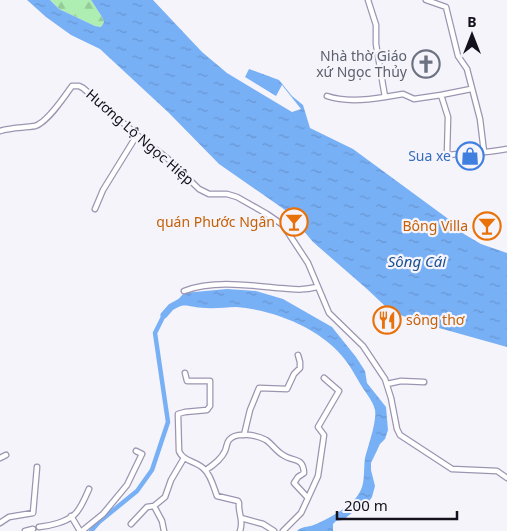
<svg xmlns="http://www.w3.org/2000/svg" width="507" height="531" viewBox="0 0 507 531" font-family="'Noto Sans',sans-serif">
	<style>
		.forest { fill: url(#forest-firs) }
		.water { fill: url(#water-ripples) }
		.lines { fill: none; stroke-linecap: round; stroke-linejoin: round }
		.canal { stroke: #78b0f6; stroke-width: 4.5 }
		.river { stroke: #78b0f6; stroke-width: 7 }
		.street-casing { stroke: #9c95b1; stroke-width: 7 }
		.street { stroke: #fff; stroke-width: 4.5 }
		.labels { text-anchor: middle; stroke-width: 4.5; stroke-linejoin: round; paint-order: stroke }
		.worship-label { font-size: 14px; fill: #5b616d; stroke: #f6f4fb; text-anchor: end }
		.street-label { font-size: 14px; fill: #14111c; stroke: #f6f4fb }
		.shop-label { font-size: 14px; fill: #366cbe; stroke: #f6f4fb; text-anchor: end }
		.food-label { font-size: 14px; fill: #c56008; stroke: #f6f4fb; text-anchor: end }
		.water-label { font-size: 15px; font-style: italic; fill: #1a508f; stroke: #f6f4fb }
	</style>
	<defs>
		<pattern id="forest-firs" width="22" height="20" patternUnits="userSpaceOnUse" patternTransform="scale(1.25)"><rect width="22" height="20" fill="#aeeeb2"/><path d="M5 1l3.5 6h-7zM16 11l3.5 6h-7z" fill="#95cb98"/></pattern>
		<pattern id="water-ripples" width="26" height="14" patternUnits="userSpaceOnUse" patternTransform="scale(1.25)"><rect width="26" height="14" fill="#78b0f6"/><path d="M2 4q2-2 4 0t4 0M15 11q2-2 4 0t4 0" fill="none" stroke="#6796d2"/></pattern>
	</defs>
	<rect width="100%" height="100%" fill="#f6f4fb"/>
	<path class="forest" d="M50 0H91L102 17 104 22 101 27 95 26 59 9Z"/>
	<path class="water" d="M27 0H50L59 9 95 26 101 27 104 22 102 17 91 0H153L202 52 227 73 292 112 301 109 282 85 276 96 245 77 249 69 279 80 292 96 303 105 310 128 353 149 447 218 464 234 481 244 507 253V347L432 326 400 315 385 306 367 289 313 242 288 212 219 164 169 113 100 49 71 35 46 17Z
		M227 289 256 291 283 299 332 327 356 357 365 371 367 383 386 407 388 430 385 439 380 444 371 463V470L375 486 372 497 365 507 353 512 343 520 336 521 333 524V531H297C301 527 305 527 311 526 323 522 351 507 358 495 366 484 363 471 365 458 368 446 377 422 375 410 373 400 363 390 358 380 354 374 351 367 346 361 323 329 275 310 236 307 226 307 216 309 206 308 182 307 187 300 164 315L184 293Z"/>
	<g class="lines">
		<path class="canal" d="M91 531 99 522 137 491 152 470 168 422 155 333 164 315"/>
		<path class="river" d="M164 315 171 307 182 301"/>
		<g class="street-casing">
			<path id="street" d="M368 0 376 25V44L385 97 403 94 414 99 441 95 448 117 447 155C467 153 487 153 507 149
				M426 0 446 7 458 56 467 69 480 119 484 152
				M441 95 471 89
				M327 96C344 102 367 100 385 97
				M0 131C12 127 23 128 35 126 47 123 65 96 72 86H79L83 88 137 135 167 158 199 189 209 194H227L237 197 267 214 283 225 308 263 329 313 363 346 385 379 391 398 397 429 400 435 452 469 497 471 507 478
				M95 209 103 190 137 135
				M184 291C212 280 248 285 278 288 295 289 300 291 317 287
				M185 373 187 381H210V406L207 410 185 412 178 414 179 451C183 462 198 461 205 470 211 476 214 488 217 496L238 501 239 503C238 514 244 520 240 531
				M387 384 401 381 424 382
				M244 435 250 410 259 388 287 389 294 374 300 368V362L298 355
				M0 458 6 455
				M206 470C212 466 222 458 225 451 227 447 226 444 229 440 236 431 257 435 266 440 272 444 276 451 283 455 292 462 303 456 304 473L298 477 294 483 308 498 301 513 283 531
				M308 498 318 476 324 435 318 427 339 391 324 378
				M71 516 80 531
				M241 518 263 524 274 531
				M0 523 9 517 33 513 37 467
				M131 524 147 507 154 506
				M39 527C50 526 66 522 74 515 81 509 85 498 89 489
				M25 531 33 529
				M82 531 103 514 127 485 142 454 136 451
				M164 531 162 521 154 506 165 497 171 480 184 458"/>
		</g>
		<use href="#street" class="street"/>
	</g>
	<defs>
		<g id="church-ring" transform="scale(1.4375)"><circle r="9.5" fill="#f6f4fb" stroke="#6b7280" stroke-width="1.5"/><path d="M-1.2-6h2.4v3.5h3.3v2.4h-3.3V6h-2.4V-.1h-3.3v-2.4h3.3Z" fill="#6b7280"/></g>
		<g id="shop-ring" transform="scale(1.4375)"><circle r="9.5" fill="#f6f4fb" stroke="#3f7fe0" stroke-width="1.5"/><path d="M-5-2.5h2.3a2.7 3.5 0 0 1 5.4 0H5L5.5 6h-11ZM-1.5-2.5h3a1.5 2.3 0 0 0-3 0Z" fill="#3f7fe0"/></g>
		<g id="bar-ring" transform="scale(1.4375)"><circle r="9.5" fill="#f6f4fb" stroke="#e8710a" stroke-width="1.5"/><path d="M-6-5H6L.8 .8V4.5H3.5V6h-7V4.5H-.8V.8Z" fill="#e8710a"/></g>
		<g id="restaurant-ring" transform="scale(1.4375)"><circle r="9.5" fill="#f6f4fb" stroke="#e8710a" stroke-width="1.5"/><path d="M-5-6h1v4h1v-4h1v4h1v-4h1v5L-1.5 .5V6h-2V.5L-5-1ZM5-6V6H3V1.5H1.5Q1.5-4 5-6Z" fill="#e8710a"/></g>
	</defs>
	<g fill-rule="evenodd">
		<use href="#church-ring" x="426" y="64"/>
		<use href="#shop-ring" x="470" y="156"/>
		<use href="#bar-ring" x="294" y="222"/>
		<use href="#bar-ring" x="487" y="226"/>
		<use href="#restaurant-ring" x="387" y="320"/>
	</g>
	<g class="labels">
		<g class="worship-label">
			<text x="407" y="61">Nhà thờ Giáo<tspan x="407" dy="16">xứ Ngọc Thủy</tspan></text>
		</g>
		<g class="street-label">
			<text transform="translate(140 137) rotate(41)" y="5">Hương Lộ Ngọc Hiệp</text>
		</g>
		<g class="shop-label">
			<text x="451" y="161">Sua xe</text>
		</g>
		<g class="food-label">
			<text x="275" y="227">quán Phước Ngân</text>
			<text x="468" y="231">Bông Villa</text>
			<text x="406" y="325" text-anchor="start">sông thơ</text>
		</g>
		<g class="water-label">
			<text x="417" y="267">Sông Cái</text>
		</g>
	</g>
	<g transform="translate(472 35)" stroke="#f6f4fb" stroke-width="4" paint-order="stroke">
	<path d="M0-4L9 19L0 12L-9 19Z" fill="#14111c"/>
	<text y="-8" font-size="14" font-weight="bold" text-anchor="middle" fill="#14111c">B</text>
	</g>
	<path d="M337 511v8h120v-8" fill="none" stroke="#14111c" stroke-width="2.5"/>
	<text x="344" y="511" font-size="15" fill="#14111c" stroke="#f6f4fb" stroke-width="4" paint-order="stroke">200 m</text>
</svg>
